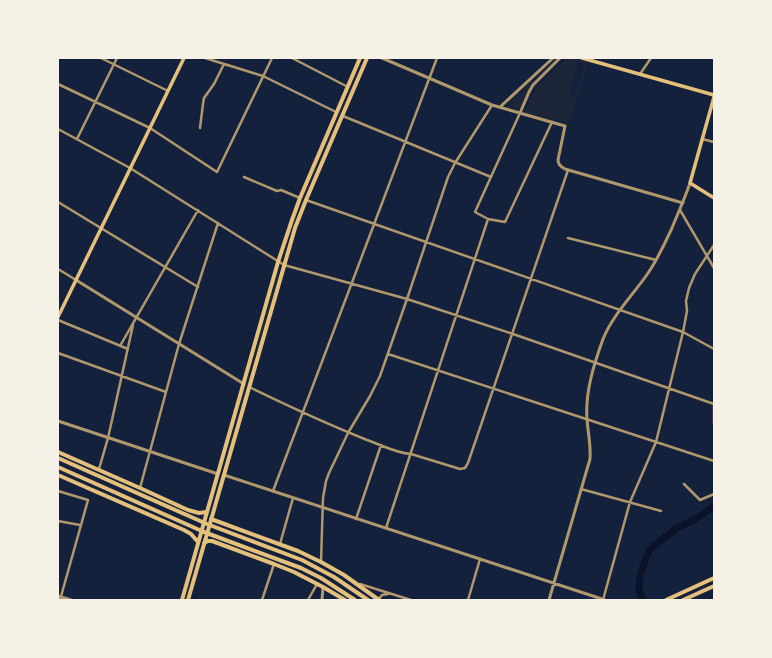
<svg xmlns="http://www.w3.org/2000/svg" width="772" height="658" viewBox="0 0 772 658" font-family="Bitter,serif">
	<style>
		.green { fill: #1d2539; fill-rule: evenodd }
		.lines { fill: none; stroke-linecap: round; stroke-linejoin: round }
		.river { stroke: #0b132b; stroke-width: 7 }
		.minor { stroke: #b1986c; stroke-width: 2.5 }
		.tertiary { stroke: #b1986c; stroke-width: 3 }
		.secondary { stroke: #e5c07b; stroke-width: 3.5 }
		.primary { stroke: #e5c07b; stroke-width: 4 }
		.trunk { stroke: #e5c07b; stroke-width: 4 }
	</style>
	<rect width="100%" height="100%" fill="#14213d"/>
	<path class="green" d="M362 58H364L301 205 282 257 297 209Z
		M556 58H558L531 85 520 108 517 109 509 107 508 104Z
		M567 58H573L588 62 570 123 524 112 537 87ZM578 62 585 63 576 96 569 94Z
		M278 271 279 272 272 301 223 468 227 455 229 444 264 321 277 272Z"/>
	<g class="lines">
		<path class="river" d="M643 600 639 590 640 576 646 557 650 549 677 528 696 519 714 506"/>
		<path class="minor" d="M101 58 168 91
			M205 58 263 76 336 112
			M292 58 348 87
			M640 74 651 58
			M58 84 150 128 217 172 272 58
			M520 113 475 212 488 219 505 222 552 122
			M343 116 491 177
			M200 128 203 104 204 98 214 84 224 64
			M58 129 130 168 284 265 407 299 513 334 714 404
			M77 139 117 58
			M702 139 714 142
			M244 177 277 191 281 190 300 198
			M306 200 683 332 714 349
			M58 202 198 287
			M680 210 714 268
			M568 238 656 260
			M58 269 76 280
			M58 320 128 349
			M120 346 198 210
			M58 353 166 392
			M388 354 714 461
			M249 387C288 406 327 424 367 440 381 445 396 453 411 454L460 469 465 468 468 463 568 170
			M714 406V424
			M99 469 108 438 133 325
			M684 484 700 500 714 494
			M140 488 179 344 218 223
			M581 489 661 511
			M58 491 88 500 60 600
			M273 491 437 58
			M356 519 381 445
			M58 521 80 525
			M386 528 488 219
			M280 544 293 498
			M321 562 323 498 326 481 329 473 348 433 370 396 380 376 407 299 448 177 455 163 492 105
			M360 584 411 600
			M262 600 274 564
			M308 600 317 584
			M378 600 382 595 388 594
			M468 600 480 559
			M603 600 630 502 656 442 683 332 687 311 686 301 689 288 695 274 714 245"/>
		<path class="tertiary" d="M382 58 492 105 565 126 558 160C558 165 561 167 565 169L683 203
			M500 107 553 58
			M520 113 529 92 533 85 560 58
			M76 280 244 384
			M58 421 218 474
			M224 475 605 600
			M58 596 71 600
			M322 600 323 587
			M549 600 590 459C591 445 588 433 587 419 585 392 594 364 603 339 613 315 631 297 646 276 657 261 664 245 672 228 678 213 685 198 690 183"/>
		<path class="secondary" d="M582 58 714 95
			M714 97 690 183 714 198
			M58 317 184 58"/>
		<path class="primary" d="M58 452 140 488 188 510 199 513 207 512
			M58 475 184 530 191 534 198 542
			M211 519 298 551 321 562 344 575 379 600
			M204 543 208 541H212L274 564 294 572 323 587 345 600
			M182 600 278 262 292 220 300 198 360 58
			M188 600 295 228 306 200 367 58
			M666 600 714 578
			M683 600 714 586"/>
		<path class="trunk" d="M58 458 207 524 302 560 334 577 368 600
			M58 467 204 532 301 568 321 578 355 600"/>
	</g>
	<rect width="772" height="658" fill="none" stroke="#f6f1e7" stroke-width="118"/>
</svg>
